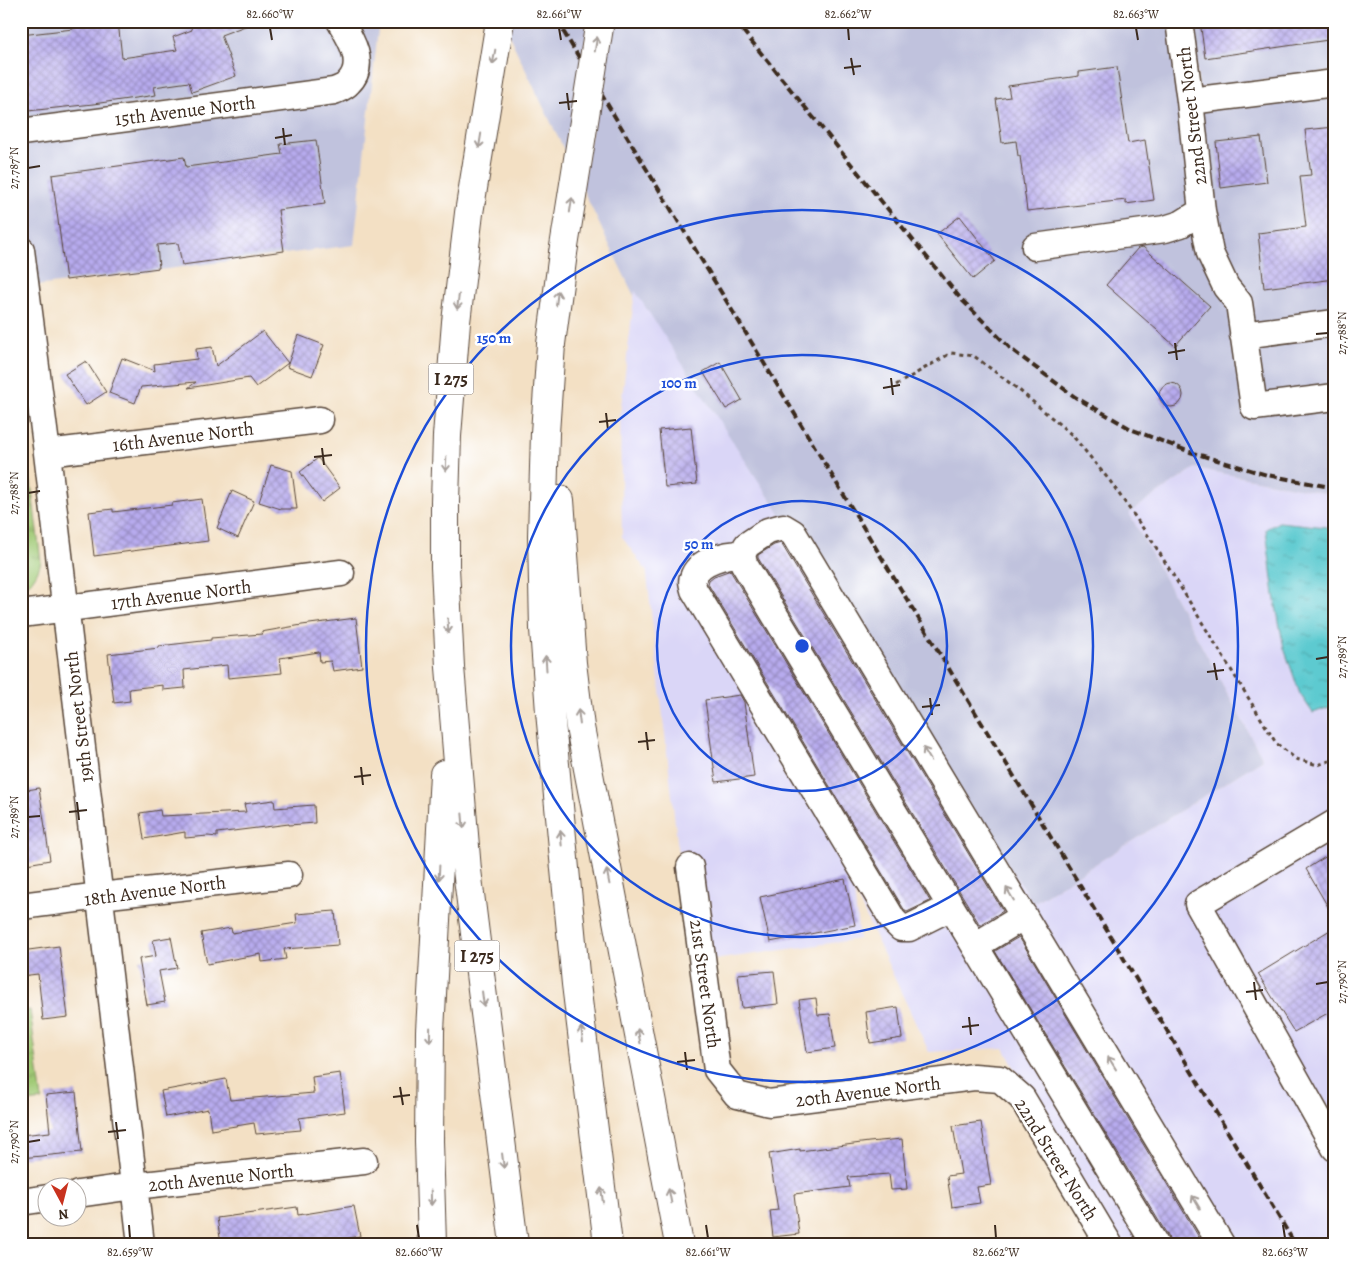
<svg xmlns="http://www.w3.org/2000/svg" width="1356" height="1265" viewBox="0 0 1356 1265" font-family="Alegreya,serif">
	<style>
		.built { fill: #dad6f7 }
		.industrial { fill: #c0c2dd }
		.park { fill: url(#park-tufts); stroke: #6e7a4a }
		.water { fill: url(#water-ripples); stroke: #4c7a77 }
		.building { fill: url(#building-cross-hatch) }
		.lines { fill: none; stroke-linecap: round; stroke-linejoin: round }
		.minor-casing { stroke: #574537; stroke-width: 29 }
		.highway-casing { stroke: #574537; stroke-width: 30 }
		.path { stroke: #574537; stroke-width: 3; stroke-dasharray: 4 4; stroke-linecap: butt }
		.minor { stroke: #fff; stroke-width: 26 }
		.highway { stroke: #fff; stroke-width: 28 }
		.rail { stroke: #3b2a1e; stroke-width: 4; stroke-dasharray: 8 4; stroke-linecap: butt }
		.highway-bridge-casing { stroke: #574537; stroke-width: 30; stroke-linecap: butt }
		.highway-bridge { stroke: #fff; stroke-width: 28 }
		.oneway { stroke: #a79f9a }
		.ticks { fill: none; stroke: #3b2a1e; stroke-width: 2 }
		.ring { fill: none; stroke: #1d4ed8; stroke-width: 2.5 }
		.labels { text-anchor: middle; stroke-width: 5; stroke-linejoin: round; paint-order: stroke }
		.shield { fill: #fff; stroke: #766a62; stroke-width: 1 }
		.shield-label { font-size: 18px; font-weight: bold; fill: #3b2a1e }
		.street-label { font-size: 19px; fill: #3b2a1e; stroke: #fff }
		.centre { fill: #1d4ed8; stroke: #fff; stroke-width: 2.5 }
		.ring-label { font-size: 15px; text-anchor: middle; font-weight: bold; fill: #1d4ed8; stroke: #fff; stroke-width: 5; stroke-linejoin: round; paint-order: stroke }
		.neatline { fill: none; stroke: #3b2a1e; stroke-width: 2 }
		.ticks-label { font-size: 12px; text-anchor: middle; fill: #3b2a1e }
	</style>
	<defs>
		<pattern id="park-tufts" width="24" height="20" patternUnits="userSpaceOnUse" patternTransform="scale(1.25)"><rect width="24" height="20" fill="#a0ca76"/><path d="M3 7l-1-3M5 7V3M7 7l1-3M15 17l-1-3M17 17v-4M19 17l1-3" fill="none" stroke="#84a460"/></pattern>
		<pattern id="water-ripples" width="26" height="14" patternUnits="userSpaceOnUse" patternTransform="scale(1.25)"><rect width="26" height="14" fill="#5dcad0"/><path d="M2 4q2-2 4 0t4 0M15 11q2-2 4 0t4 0" fill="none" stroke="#4ea4a8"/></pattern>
		<pattern id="building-cross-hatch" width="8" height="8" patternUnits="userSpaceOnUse" patternTransform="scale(1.25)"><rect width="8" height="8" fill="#b7abee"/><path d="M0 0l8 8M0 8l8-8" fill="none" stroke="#968bc0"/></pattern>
	</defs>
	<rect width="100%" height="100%" fill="#fff"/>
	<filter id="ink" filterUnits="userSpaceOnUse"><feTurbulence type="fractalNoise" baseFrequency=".02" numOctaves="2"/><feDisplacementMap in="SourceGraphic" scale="10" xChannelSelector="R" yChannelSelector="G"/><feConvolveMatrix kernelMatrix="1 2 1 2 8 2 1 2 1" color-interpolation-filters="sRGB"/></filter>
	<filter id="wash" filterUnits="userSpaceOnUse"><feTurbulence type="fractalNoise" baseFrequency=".0096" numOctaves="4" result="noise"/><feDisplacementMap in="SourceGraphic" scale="20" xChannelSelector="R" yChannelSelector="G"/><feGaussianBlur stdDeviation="1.12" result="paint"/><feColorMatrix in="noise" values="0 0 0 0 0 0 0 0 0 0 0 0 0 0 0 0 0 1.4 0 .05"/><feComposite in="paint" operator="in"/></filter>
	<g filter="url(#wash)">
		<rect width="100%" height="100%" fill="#f3e0c4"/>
		<path class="built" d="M635 290 1033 903 1263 759 1129 513 1195 468 1335 495V528L1279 522 1266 530 1274 595 1284 648 1300 694 1313 713 1335 705V1244H1121L1024 1086 1004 1048 929 1052 854 891 859 939 713 960 680 867 646 566 645 569 622 537 620 415Z"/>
		<path class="industrial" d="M21 21H328L347 59 341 75 331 80 21 120Z
			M352 21H379L354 245 36 286 21 170V143L346 97 349 99 354 93 361 89 359 86Z
			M505 21H589L567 156 504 25Z
			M610 21H1169L1202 111 1335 94V495L1195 468 1129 513 1263 759 1033 903 635 291 634 296 582 188Z
			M1189 21H1335V71L1199 89Z"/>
		<path class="park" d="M21 405 41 562C37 574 33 583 21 589Z
			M30 1010 42 1100 21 1103V1011Z"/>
		<path class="water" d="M1279 522 1335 528V705L1313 713 1300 694 1284 648 1274 595 1266 529Z"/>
		<g id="blocks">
			<path class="building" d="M72 21H118L122 58 177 50 173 37 192 30 188 21H252L253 23 221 35 236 76 192 92 189 82 154 87 156 95 93 104 28 111 23 69H21V35L73 29Z
				M1200 21H1335V39L1205 58Z
				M1117 67 1128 143 1145 140 1154 200 1126 204V200L1027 211 1020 156H1018L1016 141 1002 143 996 99 1010 97 1008 86 1079 76V72Z
				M1335 127V279L1264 288 1258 233 1306 227 1300 176 1311 175 1305 130Z
				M1261 137 1267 182 1221 188 1216 142Z
				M316 140 325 204 278 210 284 251 182 265 178 243 157 245 159 268 66 280 52 175 184 157 186 167 282 154 280 144Z
				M960 216 995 261 973 279 937 234Z
				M1143 247 1210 306 1175 346 1106 285 1138 248Z
				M263 331 288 363 256 387 249 378 188 388 196 382 141 387 135 403 109 393 122 358 155 371 154 364 197 359 196 349 212 347 216 366Z
				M298 335 324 345 312 376 287 367Z
				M86 361 106 392 86 405 65 374Z
				M720 362 742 400 726 409 703 372Z
				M1159 395a12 12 0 1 1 24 0a12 12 0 1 1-24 0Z
				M691 427 697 484 665 487 659 430Z
				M318 458 340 488 322 502 300 472Z
				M271 465 292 471 297 509H281L259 502Z
				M232 491 254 501 238 538 217 528Z
				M202 499 208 541 94 556 89 512 113 509V512L172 505V503Z
				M781 543 1003 911 980 925 758 558V555L774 545Z
				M731 570V572L930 901 907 912 905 911 708 584 709 580 714 576Z
				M356 618 362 667 333 671 331 661 320 662 319 652 280 658 282 673 228 678 227 665 184 670 185 688 163 690V685L129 689 130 701 114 703 108 654 159 648V646L211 640V638L262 634 261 632 302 625Z
				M740 695 744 702 754 777 716 782 705 700Z
				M39 788 50 860 21 865V791Z
				M274 800 275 808 314 805 315 823 289 825V824L217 833V837L208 836 185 838V832L144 839 140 813 160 810 161 816 246 812 244 804Z
				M1335 851V919L1306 869Z
				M845 879 855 925 770 942 760 897Z
				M335 911 338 945 284 949 286 959 262 962 261 954 207 964 201 933 231 928 232 933 297 923 296 914Z
				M1335 927V1009L1294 1032 1258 974Z
				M171 937 177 968 159 971 165 1002 147 1005 139 959 156 956 153 940Z
				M1019 937 1203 1244H1170L1168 1236 995 951Z
				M59 946 68 1017 43 1020 38 974 21 976V951Z
				M774 971 778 1004 742 1008 738 974Z
				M816 998 818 1015 830 1014 835 1048 807 1052 799 1000Z
				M898 1007 902 1038 870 1043 866 1012Z
				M340 1073 345 1112 299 1118 301 1130 256 1134 254 1123 211 1130 208 1109 166 1117 161 1091 226 1079 230 1100 314 1093 312 1077Z
				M76 1092 82 1152 21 1158V1135L50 1132 46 1095Z
				M981 1122 991 1185 977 1187 980 1203 952 1207 947 1176 961 1174 953 1126Z
				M902 1139 907 1189 891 1190 889 1174 848 1177 850 1187 794 1194 799 1234 773 1237 770 1211 778 1210 769 1154 800 1149V1151L869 1142Z
				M354 1206 360 1236 316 1244H221L217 1218 297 1207 298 1215Z"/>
		</g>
	</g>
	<g filter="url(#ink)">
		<use href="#blocks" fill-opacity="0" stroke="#574537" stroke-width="1"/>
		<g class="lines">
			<g class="minor-casing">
				<path id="minor" d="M1179 21 1190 101 1202 211 1210 253 1226 287 1239 303 1254 407 1335 397
					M1190 101 1335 83
					M21 132 334 91C339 89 345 87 348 83 367 65 351 39 340 21
					M1035 247 1165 229 1181 224 1202 211
					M21 250 47 453 141 1244
					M1243 335 1335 323
					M47 453 320 420
					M742 554C727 554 698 560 693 578 691 581 693 586 694 590L893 920 901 928H909L951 907
					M21 614 341 573
					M1335 823 1198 904 1335 1148
					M690 867 717 1070 737 1095 769 1103 974 1077 1000 1079 1022 1098 1109 1244
					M21 906 100 896 289 875
					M975 946 1024 916
					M78 1194 134 1186 364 1161
					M21 1202 48 1198
					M1155 1244 744 564 742 554 747 545 768 531 783 527 793 533 1221 1244"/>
			</g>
			<g class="highway-casing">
				<path id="highway" d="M500 21 469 213 456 322 447 436 445 502V567L450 667 467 870 514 1244
					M563 253 551 344 545 433 542 536 544 629 550 712 576 984 608 1244
					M560 500 572 663 580 727 679 1244
					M432 1244 429 1141 430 1031 444 774"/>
			</g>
			<path class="path" d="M896 385 951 353 974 356 1019 390 1072 435 1110 481 1154 544 1276 743 1296 759 1318 765 1335 759"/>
			<use href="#minor" class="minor"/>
			<use href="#highway" class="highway"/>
			<path class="rail" d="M557 21 1064 859 1295 1244
				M735 21 960 298 1012 350 1075 397 1133 430 1190 452 1267 475 1335 488"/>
			<g class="highway-bridge-casing">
				<path id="highway-bridge" d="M563 253 600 21"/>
			</g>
			<use href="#highway-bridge" class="highway-bridge"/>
		</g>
		<defs><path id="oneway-shaft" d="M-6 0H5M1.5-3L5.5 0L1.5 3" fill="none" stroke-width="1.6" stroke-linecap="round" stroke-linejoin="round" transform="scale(1.25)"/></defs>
		<g class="oneway">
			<use href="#oneway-shaft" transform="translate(596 44) rotate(-81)"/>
			<use href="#oneway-shaft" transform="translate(494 57) rotate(100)"/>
			<use href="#oneway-shaft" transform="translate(480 141) rotate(99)"/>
			<use href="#oneway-shaft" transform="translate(571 205) rotate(-81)"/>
			<use href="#oneway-shaft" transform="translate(557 298) rotate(-83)"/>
			<use href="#oneway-shaft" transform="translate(458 302) rotate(97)"/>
			<use href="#oneway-shaft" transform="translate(446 464) rotate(92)"/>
			<use href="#oneway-shaft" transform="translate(448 626) rotate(87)"/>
			<use href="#oneway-shaft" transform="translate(546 663) rotate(-94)"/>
			<use href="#oneway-shaft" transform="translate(579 717) rotate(-97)"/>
			<use href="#oneway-shaft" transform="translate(927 754) rotate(-121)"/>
			<use href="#oneway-shaft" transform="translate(463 821) rotate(85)"/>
			<use href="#oneway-shaft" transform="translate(561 838) rotate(-95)"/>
			<use href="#oneway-shaft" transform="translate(439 873) rotate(93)"/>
			<use href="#oneway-shaft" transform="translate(608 877) rotate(-101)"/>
			<use href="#oneway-shaft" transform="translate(1010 894) rotate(-121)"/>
			<use href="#oneway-shaft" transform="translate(483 999) rotate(83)"/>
			<use href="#oneway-shaft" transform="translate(582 1034) rotate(-97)"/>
			<use href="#oneway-shaft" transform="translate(430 1035) rotate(91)"/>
			<use href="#oneway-shaft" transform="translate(639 1036) rotate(-101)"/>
			<use href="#oneway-shaft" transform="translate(1112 1063) rotate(-122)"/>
			<use href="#oneway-shaft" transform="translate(503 1161) rotate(83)"/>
			<use href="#oneway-shaft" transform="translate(602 1195) rotate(-97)"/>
			<use href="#oneway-shaft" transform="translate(670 1196) rotate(-101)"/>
			<use href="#oneway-shaft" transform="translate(431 1198) rotate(88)"/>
			<use href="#oneway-shaft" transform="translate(1196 1202) rotate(-121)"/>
		</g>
	</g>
	<path class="ticks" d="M270 28 272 40M559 28 561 40M848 28 849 40M1136 28 1138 40M851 58 854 75M844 68 861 66M567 93 569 110M559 103 577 101M283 128 285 145M275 138 292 135M28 168 40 166M1316 334 1328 333M1175 343 1177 360M1168 353 1185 350M891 378 893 395M883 388 900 385M606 413 608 430M599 422 616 420M322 448 324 465M314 457 332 455M28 493 40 491M1316 659 1328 657M1214 663 1217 680M1207 672 1224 670M930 698 932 715M922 707 940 705M646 732 648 750M638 742 655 740M361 767 363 785M354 777 371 775M77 802 79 820M69 812 87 810M28 817 40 816M1254 982 1256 1000M1316 984 1328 982M1246 992 1263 990M969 1017 971 1035M962 1027 979 1025M685 1052 687 1070M677 1062 695 1060M400 1087 403 1105M393 1097 410 1095M116 1122 118 1139M108 1132 126 1130M28 1142 40 1140M129 1225 130 1238M417 1225 419 1238M706 1225 708 1238M995 1225 996 1238M1283 1225 1285 1238"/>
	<g class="ring">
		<circle cx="802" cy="646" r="145"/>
		<circle cx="802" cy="646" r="291"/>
		<circle cx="802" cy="646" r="436"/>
	</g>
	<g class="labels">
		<g class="shield">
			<rect x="428.5" y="363.5" width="45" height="31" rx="4"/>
			<rect x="454.5" y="940.5" width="45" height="31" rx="4"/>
		</g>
		<g class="shield-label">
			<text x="451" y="385">I 275</text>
			<text x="477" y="962">I 275</text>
		</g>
		<g class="street-label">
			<text transform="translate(185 110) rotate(-7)" y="7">15th Avenue North</text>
			<text transform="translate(1191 116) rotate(-97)" y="7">22nd Street North</text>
			<text transform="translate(183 436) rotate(-7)" y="7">16th Avenue North</text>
			<text transform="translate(181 594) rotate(-7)" y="7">17th Avenue North</text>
			<text transform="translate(78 717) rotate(-97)" y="7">19th Street North</text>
			<text transform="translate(155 890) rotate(-7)" y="7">18th Avenue North</text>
			<text transform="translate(706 984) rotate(82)" y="7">21st Street North</text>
			<text transform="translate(868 1091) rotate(-7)" y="7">20th Avenue North</text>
			<text transform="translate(1057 1159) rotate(58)" y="7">22nd Street North</text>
			<text transform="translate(221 1177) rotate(-6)" y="7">20th Avenue North</text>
		</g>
	</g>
	<circle cx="802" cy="646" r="8" class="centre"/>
	<g class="ring-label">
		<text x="494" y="343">150 m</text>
		<text x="679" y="388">100 m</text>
		<text x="699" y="549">50 m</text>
	</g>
	<rect width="1356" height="1265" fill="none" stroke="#fff" stroke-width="55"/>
	<g transform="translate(62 1202) rotate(173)"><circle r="24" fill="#ffffff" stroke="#b1aaa5"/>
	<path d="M0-4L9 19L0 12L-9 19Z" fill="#c8321e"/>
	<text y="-8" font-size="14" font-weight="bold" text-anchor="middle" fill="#3b2a1e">N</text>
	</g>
	<rect x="28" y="28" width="1300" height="1210" class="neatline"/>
	<g class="ticks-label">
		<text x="270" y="18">82.660°W</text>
		<text x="559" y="18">82.661°W</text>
		<text x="848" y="18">82.662°W</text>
		<text x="1136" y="18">82.663°W</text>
		<text transform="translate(14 168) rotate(-90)" y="4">27.787°N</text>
		<text transform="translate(1342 333) rotate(-90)" y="4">27.788°N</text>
		<text transform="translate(14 493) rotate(-90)" y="4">27.788°N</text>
		<text transform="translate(1342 657) rotate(-90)" y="4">27.789°N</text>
		<text transform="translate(14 817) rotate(-90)" y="4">27.789°N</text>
		<text transform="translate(1342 982) rotate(-90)" y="4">27.790°N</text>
		<text transform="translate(14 1142) rotate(-90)" y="4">27.790°N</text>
		<text x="130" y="1256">82.659°W</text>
		<text x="419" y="1256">82.660°W</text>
		<text x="708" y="1256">82.661°W</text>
		<text x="996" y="1256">82.662°W</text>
		<text x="1285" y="1256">82.663°W</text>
	</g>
</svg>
